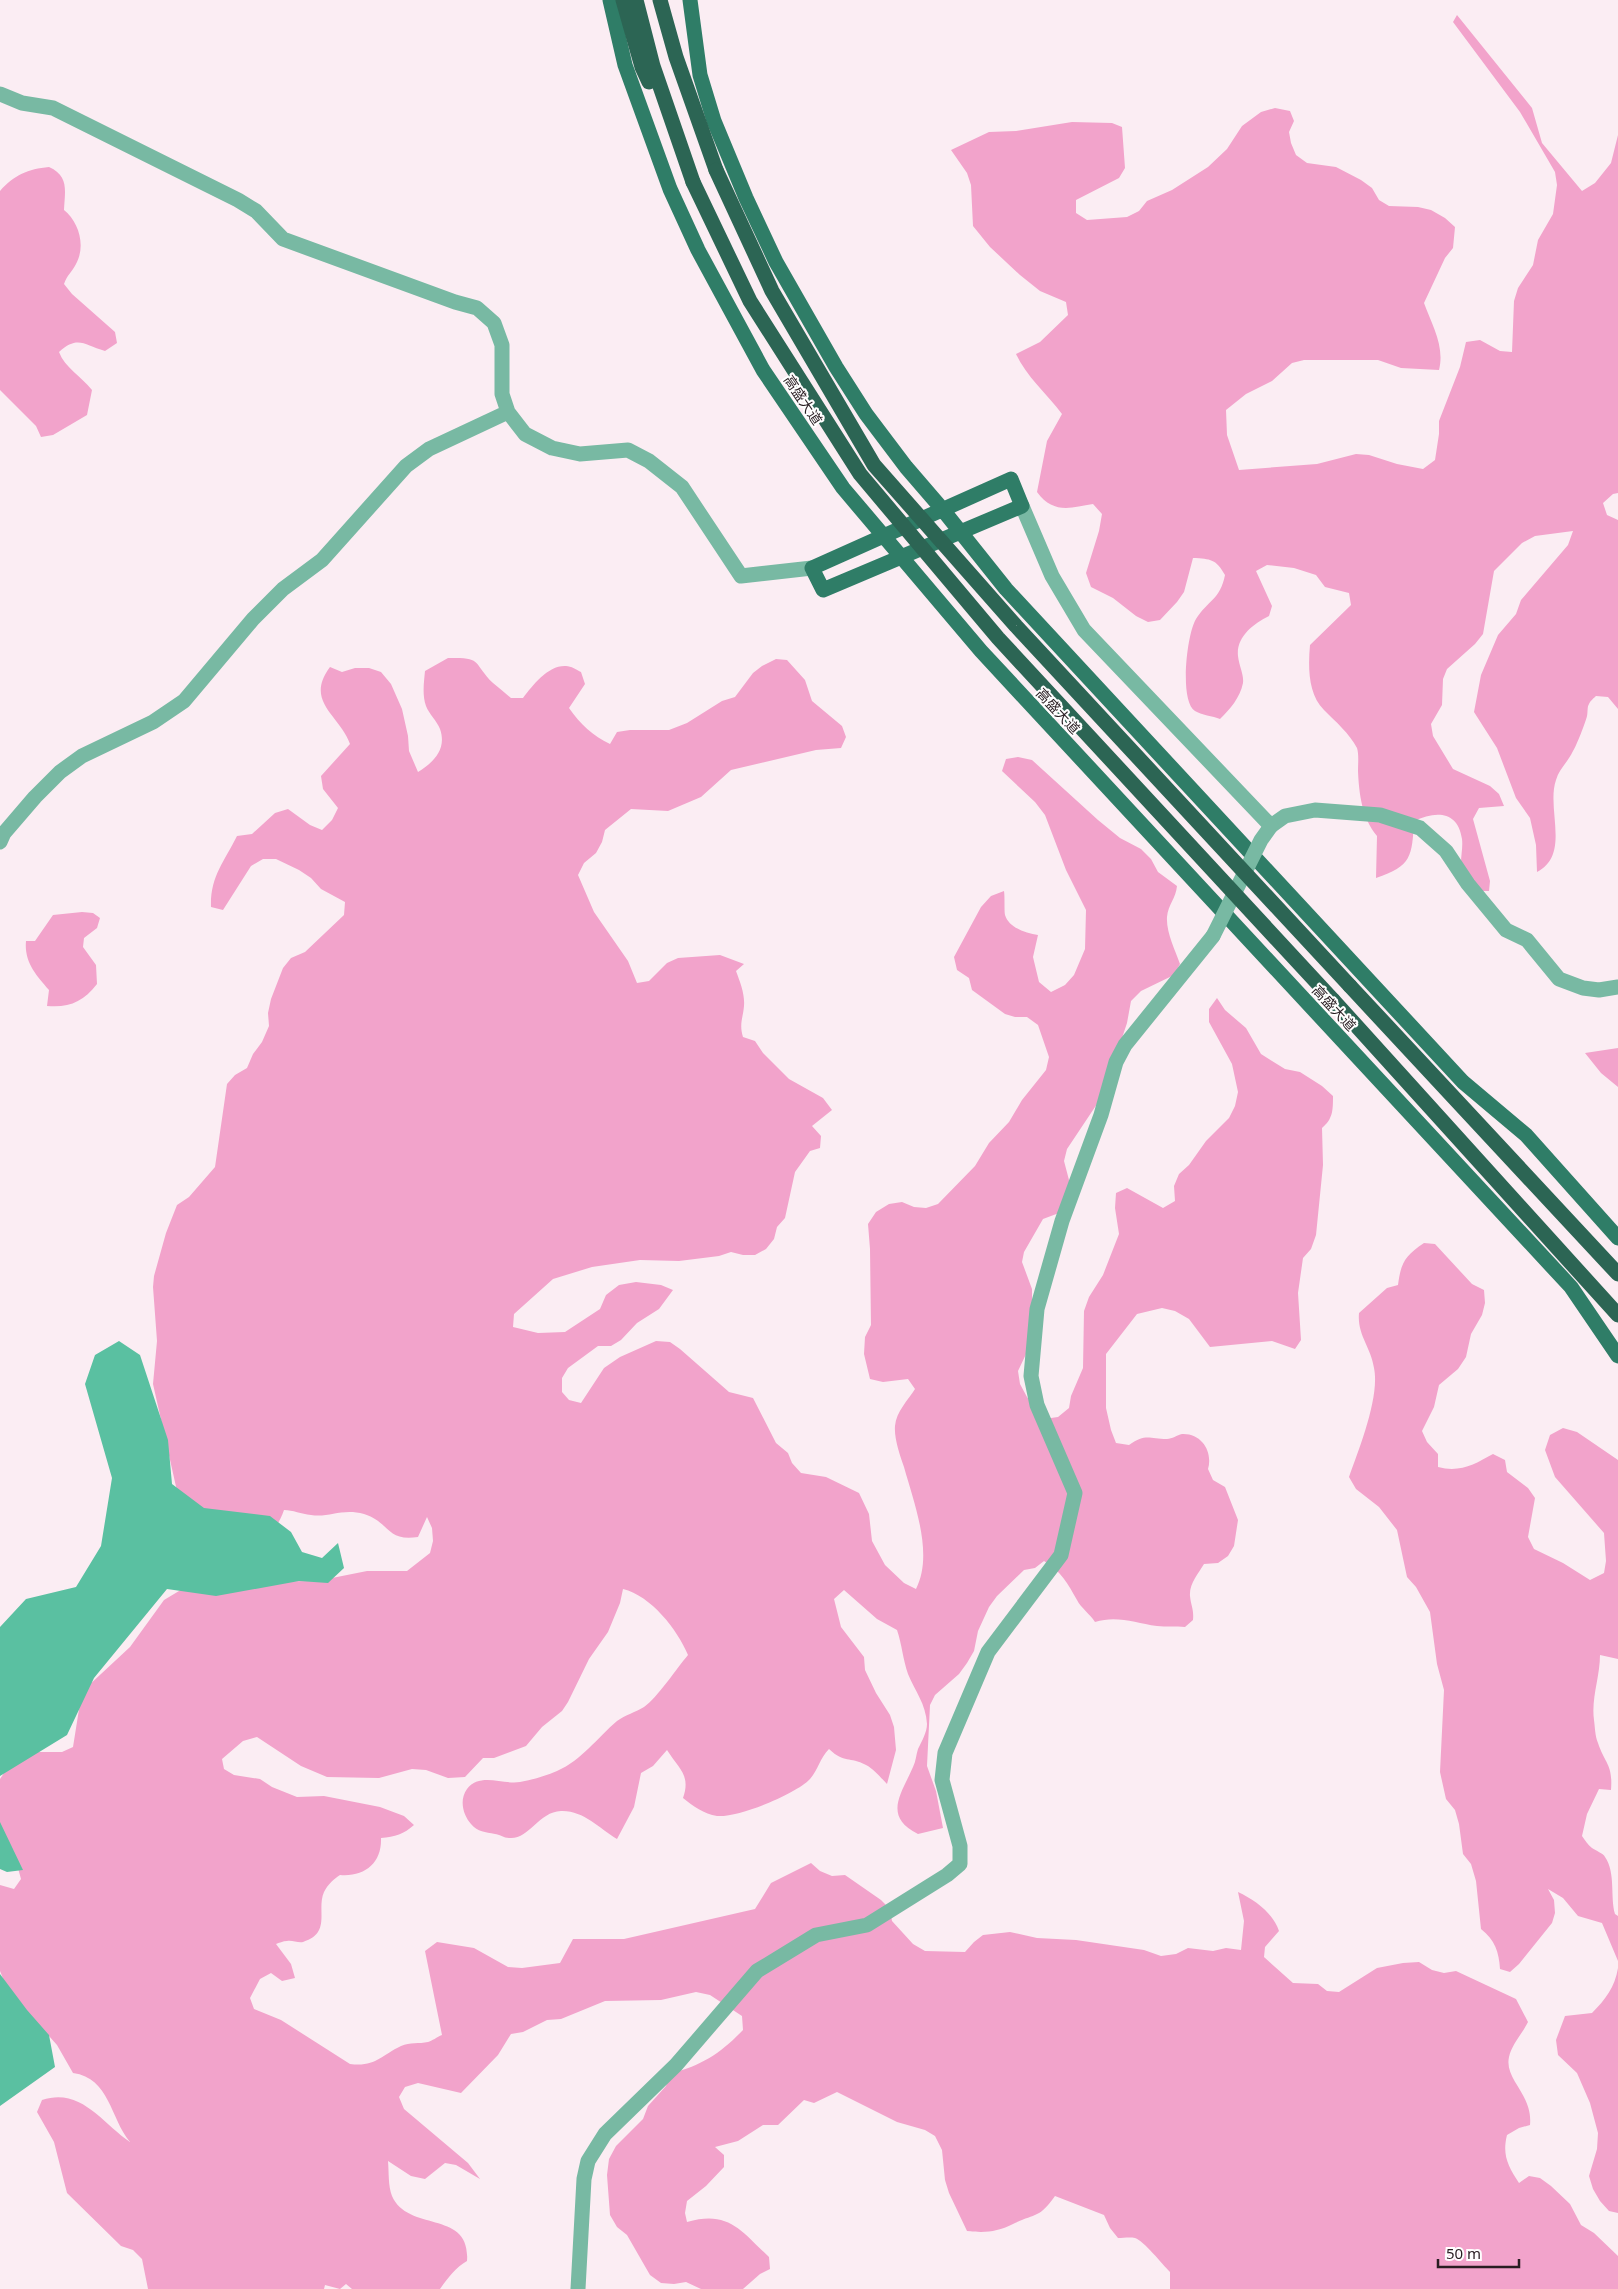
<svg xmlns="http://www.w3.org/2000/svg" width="1618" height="2289" viewBox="0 0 1618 2289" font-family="'Noto Sans','Noto Sans SC',sans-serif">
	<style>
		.forest { fill: #f2a3cb }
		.water { fill: #5ac0a1 }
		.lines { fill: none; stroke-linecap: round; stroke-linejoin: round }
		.minor { stroke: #78b9a3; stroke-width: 15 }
		.major { stroke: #2f7d67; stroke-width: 15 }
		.highway { stroke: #2c6554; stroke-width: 15 }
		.minor-bridge { stroke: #78b9a3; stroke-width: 15 }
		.highway-bridge { stroke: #2c6554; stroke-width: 15 }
		.labels { text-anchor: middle; stroke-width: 4; stroke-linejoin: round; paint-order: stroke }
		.street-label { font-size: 14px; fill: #291d22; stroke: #fff }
	</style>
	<rect width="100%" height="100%" fill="#fbedf3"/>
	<path class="forest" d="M1457 15 1532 108 1542 143 1582 191 1595 183 1611 163 1618 135V493L1613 494 1603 503 1607 515 1618 520V709L1608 697 1596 696C1594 698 1590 701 1589 704 1587 707 1588 712 1587 716 1586 721 1576 747 1573 751 1568 762 1559 769 1556 780 1546 809 1571 854 1537 872L1536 845 1530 818 1516 798 1497 748 1474 712 1481 675 1498 635 1516 614 1521 600 1568 545 1573 531 1535 536 1522 543 1494 571 1483 634 1475 644 1447 669 1443 679 1442 705 1431 724 1433 736 1453 769 1490 786 1499 794 1504 806 1479 808 1473 819 1490 881 1489 891H1475C1471 883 1462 872 1461 863 1461 855 1463 847 1462 839 1458 810 1435 811 1414 821 1412 856 1412 866 1376 878L1377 836C1362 818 1359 794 1358 771 1358 764 1359 754 1357 748 1349 733 1336 722 1324 710 1308 694 1308 667 1310 645L1351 605 1349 593 1325 587 1316 575 1294 568 1267 565 1256 571 1272 606 1269 616C1253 624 1236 637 1238 656 1239 666 1244 674 1243 683 1240 698 1230 709 1220 719 1213 716 1201 715 1195 711 1179 701 1187 633 1196 619 1208 600 1220 600 1225 575 1216 559 1211 559 1193 558L1184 592 1177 602 1160 620 1148 622 1136 616 1113 598 1091 587 1086 573 1099 531 1102 514 1093 504C1070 508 1053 514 1037 492L1047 441 1062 414C1047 394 1026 376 1016 354L1040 342 1068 315 1066 302 1040 291 1020 275 990 247 973 226 971 185 967 173 951 150 989 132 1016 131 1072 122 1112 123 1122 127 1125 168 1119 178 1076 200V213L1087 220 1127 217 1139 211 1147 201 1172 190 1208 167 1227 149 1242 126 1261 112 1275 108 1290 111 1294 121 1289 132 1291 143 1296 155 1307 163 1336 167 1361 180 1372 188 1379 200 1389 206 1418 207 1431 210 1445 218 1455 227 1453 248 1445 258 1424 303C1432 325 1445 346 1439 370L1401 368 1378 360H1304L1292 363 1272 381 1246 394 1226 410 1227 435 1239 470 1317 464 1356 454 1369 455 1397 464 1423 469 1435 460 1439 434V421L1460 367 1466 342 1480 340 1500 351 1512 352 1514 301 1518 288 1533 265 1538 240 1553 214 1557 185 1555 172 1520 112 1453 22Z
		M49 167C69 176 65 190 64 210 79 222 86 246 76 264 72 272 67 275 64 284L72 294 115 332 117 343 105 351C84 345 78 335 59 352 65 368 81 376 92 390L87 415 53 435 41 437 36 426 0 390V191C14 175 28 169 49 167Z
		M448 658C483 657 472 662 493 683 499 688 505 693 511 698H523C533 685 548 665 566 666 571 666 577 670 581 672L585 684 569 708C580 724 593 736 610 744L617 732 630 730H669L687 723 722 701 735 697 753 673 762 666 776 659 787 660 805 680 812 701 842 726 846 737 841 748 816 750 731 770 701 797 668 811 631 809 605 830 602 842 596 853 584 863 578 875 594 912 628 961 637 983 649 981 667 963 678 958 720 955 744 964 736 971C740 982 745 994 744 1006 743 1018 739 1024 743 1037L755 1041 763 1053 789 1079 823 1098 832 1110 812 1126 821 1136 820 1148 810 1151 795 1172 785 1218 777 1227 774 1239 766 1249 755 1255H743L731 1252 719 1256 679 1261 640 1260 592 1267 553 1279 514 1314 513 1327 538 1333 565 1332 600 1309 606 1295 619 1285 636 1282 661 1285 673 1290 659 1309 637 1323 621 1340 611 1346H598L568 1368 562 1378V1392L569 1400 581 1403 604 1368 620 1357 656 1341 670 1342 680 1349 729 1392 753 1398 776 1443 788 1453 792 1463 801 1473 826 1477 859 1493 869 1514 872 1541 885 1565 904 1583 916 1589C934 1554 914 1503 904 1467 900 1455 894 1439 895 1426 896 1412 908 1400 915 1389L908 1379 883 1382 870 1379 864 1354 865 1337 871 1325 870 1249 868 1224 876 1212 889 1204 902 1202 914 1207 926 1208 938 1204 975 1166 989 1143 1009 1122 1022 1100 1046 1070 1049 1057 1038 1025 1027 1017H1015L1005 1014 972 990 969 978 957 970 954 957 981 907 991 896 1004 891C1005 897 1004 910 1005 915 1009 928 1026 933 1038 935L1033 957 1039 982 1051 992 1065 985 1074 975 1085 949 1086 910 1066 870 1045 815 1035 802 1002 771 1006 759 1018 757 1032 760 1098 820 1120 838 1141 849 1151 859 1158 872 1177 886C1176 898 1168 905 1167 917 1166 932 1175 950 1180 964L1174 975 1141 991 1131 1001 1127 1023 1111 1071 1099 1101 1067 1149 1064 1161 1074 1199 1067 1210 1043 1219 1024 1252 1022 1262 1032 1289V1301L1027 1352 1018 1371 1020 1384 1027 1397 1044 1419 1058 1417 1069 1408 1071 1396 1083 1368 1084 1311 1089 1297 1103 1275 1119 1234 1115 1208 1116 1193 1127 1188 1163 1208 1175 1201 1174 1186 1179 1174 1189 1165 1206 1141 1229 1118 1235 1106 1238 1092 1232 1064 1209 1022V1009L1217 998 1225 1010 1246 1028 1261 1054 1285 1069 1300 1072 1322 1086 1333 1096C1333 1110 1333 1119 1322 1128L1323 1165 1316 1235 1311 1249 1303 1258 1298 1293 1301 1340 1295 1349 1272 1341 1210 1347 1189 1319 1175 1311 1162 1308 1137 1314 1106 1354V1408L1111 1430 1116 1443 1129 1445C1146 1433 1149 1439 1167 1439 1172 1439 1177 1435 1182 1434 1202 1433 1213 1452 1208 1469L1213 1480 1225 1487 1238 1520 1234 1546 1228 1556 1218 1563 1204 1564C1198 1574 1189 1584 1190 1596 1191 1606 1194 1609 1193 1620L1185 1627C1176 1626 1166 1627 1157 1626 1135 1623 1117 1615 1095 1622 1090 1614 1081 1608 1077 1600 1068 1584 1061 1571 1044 1561L1035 1568 1024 1570 997 1596 989 1607 978 1631 974 1651 967 1663 959 1674 935 1695 930 1705 927 1766 936 1791 943 1828 918 1834C882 1816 902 1793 913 1767 916 1761 916 1755 918 1749 922 1741 927 1732 927 1724 926 1704 915 1691 908 1674 903 1660 902 1645 897 1630L877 1619 844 1590 834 1599 841 1627 864 1657 865 1670 876 1693 890 1715 894 1727 896 1750 887 1784C881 1778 874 1769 866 1765 849 1756 845 1764 829 1749 820 1758 818 1770 810 1779 796 1794 738 1818 717 1816 704 1814 693 1806 683 1798 691 1775 679 1769 667 1750L653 1766 641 1773 634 1807 617 1839C599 1828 583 1810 561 1811 538 1812 529 1840 509 1838 504 1838 499 1834 495 1834 485 1832 478 1832 471 1824 463 1815 459 1800 467 1789 480 1772 503 1785 520 1782 532 1780 545 1776 557 1771 582 1760 597 1738 617 1721 625 1715 636 1712 644 1707 657 1698 677 1668 688 1655 677 1629 651 1596 623 1589L620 1603 608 1632 589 1659 568 1702 562 1711 542 1727 526 1746 494 1758H483L465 1777 448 1778 426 1770 412 1769 379 1778 327 1777 301 1766 257 1737 243 1741 222 1759 224 1769 234 1775 260 1779 272 1787 297 1797 324 1796 380 1807 404 1816 414 1825C404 1834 395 1837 381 1838 382 1863 365 1877 340 1875 334 1879 328 1884 324 1892 316 1910 332 1933 303 1942 298 1943 292 1940 287 1941 283 1941 279 1943 276 1944L291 1964 295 1978 282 1981 271 1973 260 1979 250 1998 254 2009 281 2020 350 2064C376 2067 380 2056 401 2046 410 2042 419 2044 428 2042 432 2041 437 2037 442 2035L425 1951 437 1942 474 1948 508 1967 522 1968 560 1963 573 1939H624L755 1909 771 1883 811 1863 820 1871 832 1876 845 1875 881 1900 890 1909 892 1921 913 1944 925 1951 965 1952 974 1942 983 1935 1010 1932 1037 1938 1076 1940 1144 1950 1161 1956 1176 1954 1188 1948 1213 1951 1226 1948 1241 1950 1244 1921 1238 1892C1255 1900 1273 1913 1279 1931L1265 1947 1264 1957 1293 1983 1318 1984 1327 1991 1339 1992 1377 1968 1403 1963 1419 1962 1432 1970 1444 1973 1456 1971 1516 1999 1528 2022C1522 2034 1512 2044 1509 2057 1504 2080 1533 2094 1530 2125L1519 2128 1507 2135C1502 2155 1508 2166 1519 2183L1529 2176 1540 2178 1551 2186 1570 2204 1581 2225 1594 2233 1618 2256V2289H1170V2272C1162 2264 1144 2241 1135 2238 1130 2237 1123 2238 1118 2238L1110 2228 1104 2215 1055 2196C1039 2219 1035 2213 1013 2224 997 2232 985 2233 967 2231L949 2193 945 2180 942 2150 935 2136 925 2130 897 2122 837 2092 814 2103 804 2100 778 2125H763L738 2141 715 2147 724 2155V2167L706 2186 687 2201 685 2213 687 2222C729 2210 741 2231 769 2257L770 2269 760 2274 743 2289H701L686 2282 674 2284 661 2283 650 2275 627 2235 617 2227 610 2215 607 2175 609 2159 616 2146 643 2119 648 2106 666 2086 670 2074C702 2065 720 2054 743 2030L742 2016 710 1995 696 1992 661 2000 605 2001 561 2019 547 2020 523 2032 511 2034 498 2055 461 2093 418 2083 405 2087 399 2097 404 2109 468 2163 480 2179 456 2165 445 2163 425 2179 411 2176 388 2161C389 2172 388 2186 392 2196 408 2233 471 2209 467 2261 456 2267 447 2279 440 2289H352L346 2284 340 2289 325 2285 324 2289H148L142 2259 133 2250 121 2246 67 2193 54 2142 37 2112 42 2100C81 2087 102 2123 130 2142 110 2118 110 2078 73 2073L57 2045 41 2027 31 2019 4 1981 0 1971V1885L14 1889 21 1879 13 1850 0 1837V1779L4 1773 35 1752H62L73 1747 80 1703 87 1687 130 1647 164 1600 189 1585 202 1582 317 1581 367 1571H407L430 1553 433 1541 432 1528 427 1517 418 1537C386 1542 390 1522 364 1514 342 1508 329 1518 311 1515 301 1514 293 1510 284 1510 278 1527 269 1537 257 1551L177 1491 153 1384 157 1341 153 1287 154 1276 166 1233 177 1205 189 1197 215 1167 227 1084 235 1075 247 1068 253 1054 262 1042 269 1026 268 1013 271 999 283 968 291 958 305 952 344 915 345 902 321 889 311 878 299 870 276 859H263L251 866 223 910 211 907C210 877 224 862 237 836L252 834 275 813 288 809 310 825 322 830 332 820 338 808 323 789 321 776 350 744C340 715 304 702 330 667L342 672 355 668H369L381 672 391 684 402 709 408 736 409 751 418 772C434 762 447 749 440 729 437 721 429 714 426 706 422 695 424 682 425 671Z
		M82 912 93 913 100 918 97 928 84 938 83 947 96 965 97 984C83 1002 69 1008 47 1006L49 990C36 975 24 962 26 941H35L53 915Z
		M1618 1048V1087L1601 1073 1585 1053Z
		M1424 1243 1435 1244 1472 1284 1484 1290 1485 1303 1482 1315 1471 1334 1466 1357 1458 1369 1439 1385 1434 1407 1422 1431 1427 1442 1438 1454V1467C1460 1473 1475 1464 1493 1454L1505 1460 1507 1472 1528 1488 1535 1498 1528 1537 1534 1549 1563 1563 1590 1580 1604 1573 1606 1561 1604 1533 1555 1477 1545 1450 1550 1435 1563 1428 1577 1432 1618 1460V1659L1600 1655C1600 1677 1591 1698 1594 1720 1595 1727 1595 1736 1598 1743 1605 1764 1613 1764 1611 1790L1599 1789 1587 1814 1582 1836C1585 1840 1588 1845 1592 1848 1596 1851 1603 1853 1605 1857 1616 1873 1610 1897 1615 1914L1618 1916V1961L1602 1923 1578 1916 1563 1898 1548 1889 1554 1900 1555 1913 1552 1923 1519 1964 1510 1972 1500 1969C1499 1952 1495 1940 1481 1929L1476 1881 1471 1864 1463 1854 1459 1824 1455 1810 1446 1799 1440 1772 1444 1690 1437 1664 1430 1612 1416 1587 1407 1577 1397 1530 1379 1507 1356 1489 1349 1477C1359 1449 1380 1397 1374 1368 1371 1347 1357 1335 1359 1313L1387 1288 1398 1285C1401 1262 1405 1256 1424 1243Z
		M1618 1968V2213L1609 2211 1600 2201 1593 2189 1589 2176 1597 2149 1598 2133 1590 2103 1577 2073 1558 2055 1556 2040 1565 2016 1592 2013C1605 2000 1615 1987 1618 1968Z"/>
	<path class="water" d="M119 1341 140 1355 168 1440 172 1484 204 1508 270 1516 291 1532 302 1552 322 1558 338 1543 344 1568 328 1583 299 1581 216 1596 167 1589 94 1678 67 1735 0 1776V1627L26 1599 76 1587 101 1546 112 1478 85 1384 95 1355Z
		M0 1822 23 1870 7 1872 0 1869Z
		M0 1974 27 2010 49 2035 55 2067 0 2106Z"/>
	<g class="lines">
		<path class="minor" d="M0 94 22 103 53 108 238 200 256 211 283 239 455 302 477 308 494 323 502 345V394L508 412 525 434 552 448 580 454 628 450 649 461 682 487 741 576 812 568
			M1022 506 1052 576 1084 630 1271 826 1285 816 1315 810 1380 815 1420 828 1446 851 1468 884 1506 930 1527 940 1559 979 1583 988 1599 990 1618 987
			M0 842 4 833 35 797 60 772 82 756 153 722 184 701 253 619 283 589 322 560 406 466 429 449 508 412
			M578 2289 584 2179 588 2161 605 2134 676 2065 757 1971 816 1935 867 1925 947 1875 960 1864V1846L942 1780 945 1753 988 1652 1061 1555 1075 1493 1037 1405 1031 1376 1037 1309 1062 1221 1101 1115 1116 1062 1125 1045 1213 936"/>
		<path class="major" d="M610 0 625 65 670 189 698 250 763 370 843 488 981 651 1571 1287 1618 1356
			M690 0 700 75 714 121 746 198 776 262 836 367 866 414 906 467 943 510 1006 589 1463 1082 1526 1135 1618 1238
			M1011 479 1022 506 823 590 812 568Z"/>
		<path class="highway" d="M623 0 642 67 649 82
			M636 0 653 66 693 182
			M660 0 676 57 716 170
			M1350 986 1618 1274
			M1333 1000 1618 1315"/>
		<path class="minor-bridge" d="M1213 936 1261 840 1271 826"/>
		<path class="highway-bridge" d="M716 170 772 291 874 465 1016 626 1350 986
			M693 182 750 301 860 474 998 638 1333 1000"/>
	</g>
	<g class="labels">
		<g class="street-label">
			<text transform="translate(803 400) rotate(56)" y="5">高盛大道</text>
			<text transform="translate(1058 711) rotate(47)" y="5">高盛大道</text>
			<text transform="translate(1334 1008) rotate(47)" y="5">高盛大道</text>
		</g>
	</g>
	<path d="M1438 2259v8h81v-8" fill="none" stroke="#291d22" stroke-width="2.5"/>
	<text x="1446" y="2259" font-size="15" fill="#291d22" stroke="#ffffff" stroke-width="4" paint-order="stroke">50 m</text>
</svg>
